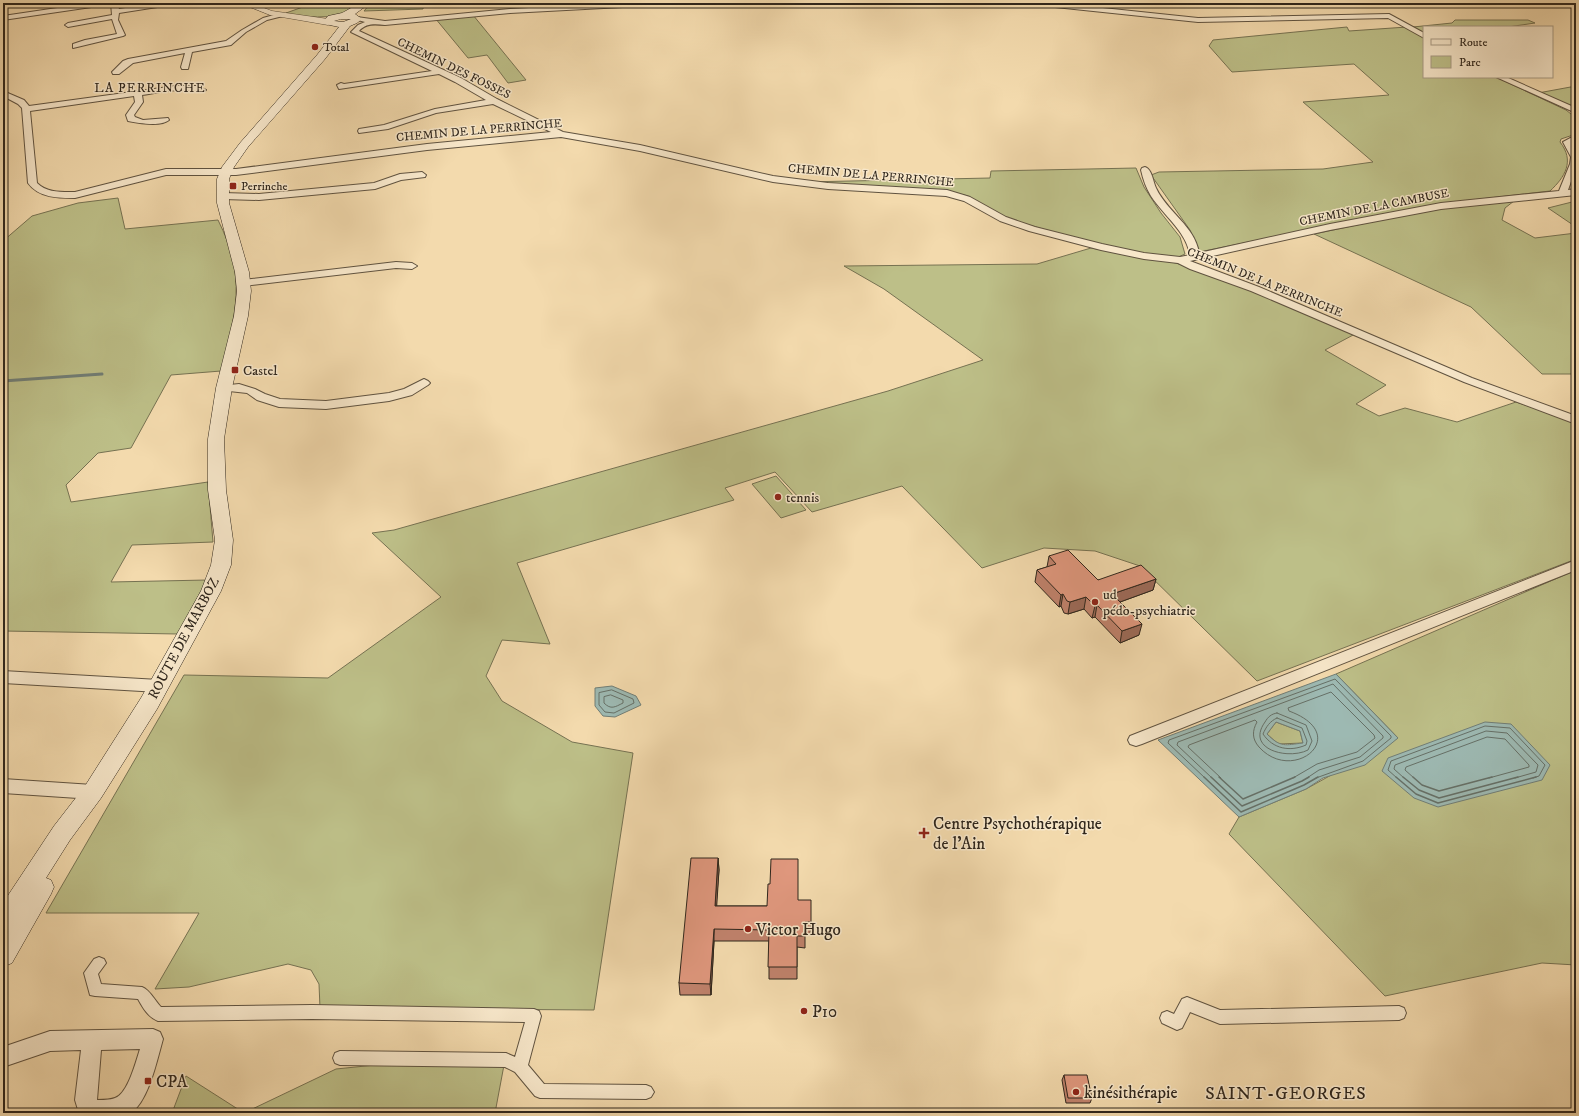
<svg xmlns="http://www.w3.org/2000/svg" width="1579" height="1116" viewBox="0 0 1579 1116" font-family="'IM FELL DW Pica',serif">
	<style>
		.green { fill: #bdbf88; stroke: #767252 }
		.water { fill: #9db9b2; stroke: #717e76; fill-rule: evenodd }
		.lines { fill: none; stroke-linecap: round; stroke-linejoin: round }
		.shore-far1 { stroke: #667067; stroke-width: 1 }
		.shore { stroke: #667067; stroke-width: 1.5 }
		.stream { stroke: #717e76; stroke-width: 3 }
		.pedestrian-casing { stroke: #605340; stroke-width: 2 }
		.minor-casing { stroke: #605340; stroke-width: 2 }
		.tertiary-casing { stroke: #605340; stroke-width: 1 }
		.secondary-casing { stroke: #2f261c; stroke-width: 1 }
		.pedestrian { fill: #f7e7ca; fill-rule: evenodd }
		.minor { fill: #f7e7ca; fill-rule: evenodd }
		.tertiary { fill: #f7e7ca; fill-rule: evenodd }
		.secondary { fill: #f7e7ca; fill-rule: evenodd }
		.wall { fill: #c0826c; stroke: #2f261c }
		.shaded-wall { fill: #9c6a58; stroke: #2f261c }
		.building { fill: #df977d; stroke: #2f261c }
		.poi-dot { fill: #8f2418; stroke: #f7e7ca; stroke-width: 1.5 }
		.labels { text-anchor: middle; stroke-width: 3; stroke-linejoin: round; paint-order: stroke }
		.far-poi-label { font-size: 12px; fill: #2f261c; stroke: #f7e7ca; text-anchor: start }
		.far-street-label { font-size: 12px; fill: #2f261c; stroke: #f7e7ca }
		.far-neighbourhood-label { font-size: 13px; letter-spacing: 1px; fill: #2f261c; stroke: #f7e7ca }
		.poi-label { font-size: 14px; fill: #2f261c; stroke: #f7e7ca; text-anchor: start }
		.street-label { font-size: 14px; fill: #2f261c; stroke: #f7e7ca }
		.near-poi-label { font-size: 17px; fill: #2f261c; stroke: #f7e7ca; text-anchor: start }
		.near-neighbourhood-label { font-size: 18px; letter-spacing: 1px; fill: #2f261c; stroke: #f7e7ca }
	</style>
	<rect width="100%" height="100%" fill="#f3daad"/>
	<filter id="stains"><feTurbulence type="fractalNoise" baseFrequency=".005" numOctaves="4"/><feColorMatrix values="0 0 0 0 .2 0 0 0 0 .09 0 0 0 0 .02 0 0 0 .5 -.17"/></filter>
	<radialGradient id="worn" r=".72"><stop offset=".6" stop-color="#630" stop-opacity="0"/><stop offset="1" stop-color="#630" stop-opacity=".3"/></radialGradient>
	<path class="green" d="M314 3H361C357 6 353 9 348 12 333 19 302 18 286 13Z
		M371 3H424L423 9 364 11Z
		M473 15 526 80 508 83 487 55 468 58 435 18Z
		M1455 20H1528L1535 23 1508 27H1424V33L1413 27 1452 23Z
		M1347 27 1349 31 1407 27 1424 38V77H1496L1566 110 1576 118V134L1561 139 1560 142C1575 161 1565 177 1550 191L1437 204 1199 252 1190 230 1151 175 1159 172 1323 169 1373 162 1303 102 1389 95 1354 64 1232 72 1209 46 1213 40Z
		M1576 86V110L1538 93Z
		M1136 168 1144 187 1161 213 1180 237 1185 254 1176 258 1148 255 1084 241 1005 218 968 196 948 191 804 182 990 178 991 171Z
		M118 198 125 229 218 220C247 278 236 312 221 371L171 375 131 448 98 453 66 485 71 502 208 482 213 542 132 545 111 582 207 580 178 634 3 631V241L32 216 78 203Z
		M1514 201 1505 208 1502 220 1535 238 1576 233V374H1542L1471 307 1314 234 1447 206Z
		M1576 201V227L1548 208Z
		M1091 248 1176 263 1245 287 1355 334 1325 350 1386 385 1356 404 1379 416 1405 408 1457 422 1516 402 1576 422V559L1257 681 1140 566 1095 551 1044 548 982 568 902 486 812 512 775 472 725 488 734 500 517 563 550 644 502 640 486 676 502 701 572 742 633 753 594 1010 320 1008 319 984 311 970 288 964 189 987 155 989 199 913H46L184 675 328 678 441 597 372 533 394 530 888 391 983 360 884 289 844 266 1037 264Z
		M776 476 806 510 781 518 752 484Z
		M1576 570V965L1542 963 1385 996 1229 834 1239 817 1306 789 1398 738 1336 674Z
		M1276 722 1300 731 1303 743 1278 744 1267 734Z
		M395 1063 504 1065 495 1113H244L336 1069Z
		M186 1076 244 1113H172Z"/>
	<path class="water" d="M1336 674 1398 738 1365 765 1323 778 1306 789 1239 817 1158 740ZM1276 722 1300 731 1303 743C1285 745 1281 748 1267 734Z
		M612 686 636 696 641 705 615 717 603 716 595 706V688Z
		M1485 722 1511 724 1550 765 1542 780 1438 807 1414 798 1382 771 1388 758Z"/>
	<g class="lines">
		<path class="shore-far1" d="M612 690 633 699 634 703 614 713 605 712 599 705V693Z
			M611 695 623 700V703C615 707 611 710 604 703V697Z
			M1277 713 1306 725 1312 741 1308 750C1289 760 1245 750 1265 722 1268 717 1271 714 1277 713Z
			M1277 718 1302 728 1307 741 1306 745C1290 752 1273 749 1263 734 1266 727 1270 721 1277 718Z
			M1205 778 1168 743 1169 740 1335 679 1391 736V738L1363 761 1316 778
			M1212 778 1177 745 1178 742 1333 684 1383 736V738L1360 757 1319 770 1307 778
			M1221 778 1188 747 1189 745 1255 720 1257 722C1252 731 1252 739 1259 747 1293 785 1354 735 1289 711L1288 708 1331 692 1374 735 1375 738 1357 752 1317 764 1293 778
			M1397 778 1388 770 1391 761 1485 726 1510 728 1545 765 1539 776 1533 778
			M1404 778 1394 769 1395 765 1486 731 1507 733 1538 765 1536 772 1515 778
			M1414 778 1405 770 1406 767 1487 737 1505 739 1529 765V767L1489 778"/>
		<path class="shore" d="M1204 777 1241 812 1304 785 1318 777
			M1211 777 1242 806 1302 781 1309 777
			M1219 777 1243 799 1295 777
			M1396 777 1416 794 1438 803 1536 777
			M1403 777 1419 790 1439 798 1518 777
			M1413 777 1422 785 1439 791 1492 777"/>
		<path class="stream" d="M3 381 102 374"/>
		<g class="pedestrian-casing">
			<path id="pedestrian" d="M99 957 104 959 106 963 98 974 101 984 142 987C150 990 155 1001 161 1007L312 1005 534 1009 539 1011 541 1016 528 1065 544 1084 646 1085 651 1087 654 1092 651 1097 646 1099 540 1098 535 1096 515 1072 505 1067 340 1065 335 1063 333 1058 335 1053 340 1051 506 1053 515 1057 525 1022 312 1019 158 1021C148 1017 143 1008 138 999L95 996 90 995 84 973 94 959Z
				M1187 997 1220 1010 1399 1006 1404 1008 1406 1013 1404 1018 1399 1020 1220 1024 1190 1012 1182 1028 1177 1030 1162 1023 1160 1018 1162 1013 1167 1011 1174 1014 1182 999Z"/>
		</g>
		<g class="minor-casing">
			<path id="minor" d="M91 3H108L105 5 3 20V16Z
				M111 3H117L119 9 157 3H173L170 5 119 13 118 20 125 35 123 36 73 48V44L85 40 117 34 112 19 68 27 65 25 68 23 112 15Z
				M623 3H663L660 5 510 13 385 25C375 24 366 23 359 31L461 78 497 99 563 132 640 145 773 176 828 183 947 190 970 197 1006 217 1035 227 1102 244 1144 253 1180 257 1190 255C1186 231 1164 216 1151 196 1146 188 1143 179 1141 170L1142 168 1145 167C1152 169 1153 182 1156 188 1167 212 1195 226 1199 253L1330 224 1441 203 1559 191 1570 164 1571 157 1563 142 1576 135V141L1572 143C1579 159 1574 174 1568 190L1576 189V195L1441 209 1330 230 1190 261 1259 287 1472 378 1576 416V424L1464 382 1251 291 1190 269 1178 263 1144 259 1101 250 1029 231 1000 221 964 201 946 196 828 189 773 182 640 151 561 137 427 150 236 175H166L75 198C58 198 39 198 28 183L22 108 18 104 3 96V91L24 100 29 106 176 86H196L206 90 202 92C183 87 162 92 142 95L143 102 134 115 135 117 143 120 168 118 169 120C161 127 138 123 128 121L126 115 135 102 134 96 30 111 37 183C47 193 62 192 75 192L166 169H236L427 144 551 132 493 104 436 113 388 129 359 133 358 131 359 129 384 125 435 109 486 100 455 82 439 74 339 89 337 85 341 83 344 84 432 71 353 33 351 32 358 25 365 22 354 19 357 17 385 21 510 9Z
				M1033 3H1055L1198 18 1389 14 1424 33V38L1388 18 1198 22 1036 5Z
				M281 13 283 14V16L267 20 246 32 231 45 192 52 188 69H182L181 67 185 53 133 63 119 74H113L112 72 123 61 128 59 226 41 242 30 263 18Z
				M1496 77H1506L1576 108V113Z
				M422 172 426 175 425 177 401 180 375 189 259 200 223 199 218 196 223 193 259 194 374 183 400 174Z
				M396 262 412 263 417 266 412 269 396 268 243 286 238 283 243 280Z
				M424 379 428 381 430 383 428 385 412 395 389 401 326 409 279 407 257 400 247 393 220 390 218 388 220 386 239 384 255 389 265 394 280 399 326 401 389 393 404 389Z
				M1576 560V570L1142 744 1136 746 1130 744 1128 740 1130 736Z
				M3 671 159 680 165 682 167 686 165 690 159 692 3 683Z
				M3 779 93 785 99 787 102 792 99 797 93 799 3 793Z
				M153 1029 160 1032 163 1039C157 1060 149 1100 131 1113H79L75 1100 81 1050 50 1051 3 1067V1047L50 1031ZM140 1049C136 1061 128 1094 115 1098 110 1100 102 1100 97 1100L101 1050Z"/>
		</g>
		<g class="tertiary-casing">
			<path id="tertiary" d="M240 3H251L272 11 328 19 332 22 328 25 270 15Z"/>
		</g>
		<g class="secondary-casing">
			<path id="secondary" d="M360 3H370L355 14 362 19 357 23 350 26 325 59 248 147 234 167 229 179V203L249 272 251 291 248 316 232 388 224 439 226 490 233 540 231 565 221 591 157 709 101 798 70 840 46 878 51 880 54 887 51 894 12 963 3 967V903L54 826 85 786 141 698 201 591 211 565 215 540 208 490V439L216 388 234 316 237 291 235 272 217 203V179L222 167 240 143 317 55 339 27 325 24 323 22 328 16 342 13ZM341 19H351L343 22 334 21Z"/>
		</g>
		<use href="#pedestrian" class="pedestrian"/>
		<use href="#minor" class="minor"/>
		<use href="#tertiary" class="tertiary"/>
		<use href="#secondary" class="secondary"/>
	</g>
	<path class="wall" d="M1049 556 1098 580 1156 579 1153 590 1120 602 1139 635 1120 643 1095 617 1092 618 1084 609 1068 614 1064 613 1061 606 1059 607 1035 582 1037 570 1047 567Z
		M718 858 719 870 716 906H767L798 900 811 922 810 934H805V948L797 947V979H769V941H714L711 995H680L679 983Z
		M1064 1075 1092 1098 1090 1103H1066L1062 1080Z"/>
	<path class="shaded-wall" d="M1156 579 1153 590 1109 606 1112 594Z
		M1063 594 1061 606 1059 607 1061 595Z
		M1086 597 1084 609 1068 614 1070 602Z
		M1097 605 1095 617 1092 618 1095 606Z
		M1142 624 1139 635 1120 643 1122 631Z
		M718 858 719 870 716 917 715 906Z
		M714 929V941L711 995 710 984Z"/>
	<path class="building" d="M1068 550 1098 580 1141 565 1156 579 1112 594 1142 624 1122 631 1097 605 1095 606 1086 597 1070 602 1067 601 1063 594 1061 595 1037 570 1056 564 1049 556Z
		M691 858H718L715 906H767L768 884H770L771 859H798V900H811V922H805V936H797V967H768L769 930 714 929 710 984 679 983Z
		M1064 1075H1087L1092 1098H1068Z"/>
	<g class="poi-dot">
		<circle cx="315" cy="47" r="4"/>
		<rect x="229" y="182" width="8" height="8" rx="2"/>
		<rect x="231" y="366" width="8" height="8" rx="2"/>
		<circle cx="778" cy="497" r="4"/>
		<circle cx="1095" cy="602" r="4"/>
		<path d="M922 827h4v4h4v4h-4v4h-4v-4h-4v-4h4z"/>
		<circle cx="748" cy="929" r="4"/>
		<circle cx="804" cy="1011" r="4"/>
		<rect x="144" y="1077" width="8" height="8" rx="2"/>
		<circle cx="1076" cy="1092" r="4"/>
	</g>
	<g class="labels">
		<g class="far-poi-label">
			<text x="323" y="51">Total</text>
			<text x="241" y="190">Perrinche</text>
		</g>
		<g class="far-street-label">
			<text transform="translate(454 68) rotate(26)" y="4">CHEMIN DES FOSSES</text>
			<text transform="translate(479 130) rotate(-5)" y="4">CHEMIN DE LA PERRINCHE</text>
			<text transform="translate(871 175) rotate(5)" y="4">CHEMIN DE LA PERRINCHE</text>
			<text transform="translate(1374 207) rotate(-11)" y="4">CHEMIN DE LA CAMBUSE</text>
			<text transform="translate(1265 282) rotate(22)" y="4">CHEMIN DE LA PERRINCHE</text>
		</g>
		<g class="far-neighbourhood-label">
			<text x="150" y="92">LA PERRINCHE</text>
		</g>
		<g class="poi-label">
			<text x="243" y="375">Castel</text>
			<text x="786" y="502">tennis</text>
			<text x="1103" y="599">ud<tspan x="1103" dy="16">pédo-psychiatrie</tspan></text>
		</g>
		<g class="street-label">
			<text transform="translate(183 638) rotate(-62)" y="5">ROUTE DE MARBOZ</text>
		</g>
		<g class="near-poi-label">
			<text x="933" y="829">Centre Psychothérapique<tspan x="933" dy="20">de l'Ain</tspan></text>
			<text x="756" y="935">Victor Hugo</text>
			<text x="812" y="1017">P10</text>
			<text x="156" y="1087">CPA</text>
			<text x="1084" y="1098">kinésithérapie</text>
		</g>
		<g class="near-neighbourhood-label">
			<text x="1286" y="1099">SAINT-GEORGES</text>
		</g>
	</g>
	<rect width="1579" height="1116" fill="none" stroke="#f3daad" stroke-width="16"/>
	<rect x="4" y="4" width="1571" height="1108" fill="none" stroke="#2f261c" stroke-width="2"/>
	<rect x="8" y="8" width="1563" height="1100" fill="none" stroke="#2f261c"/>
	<rect x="1423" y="26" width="130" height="52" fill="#f7e7ca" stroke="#a79a84"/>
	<rect x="1431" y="39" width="20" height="6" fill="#f7e7ca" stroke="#a79a84"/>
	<text x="1459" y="46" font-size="12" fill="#2f261c">Route</text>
	<rect x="1431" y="56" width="20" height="12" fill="#bdbf88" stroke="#a79a84"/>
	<text x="1459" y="66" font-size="12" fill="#2f261c">Parc</text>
	<rect width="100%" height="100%" filter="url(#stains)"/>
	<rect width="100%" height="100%" fill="url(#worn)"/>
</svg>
